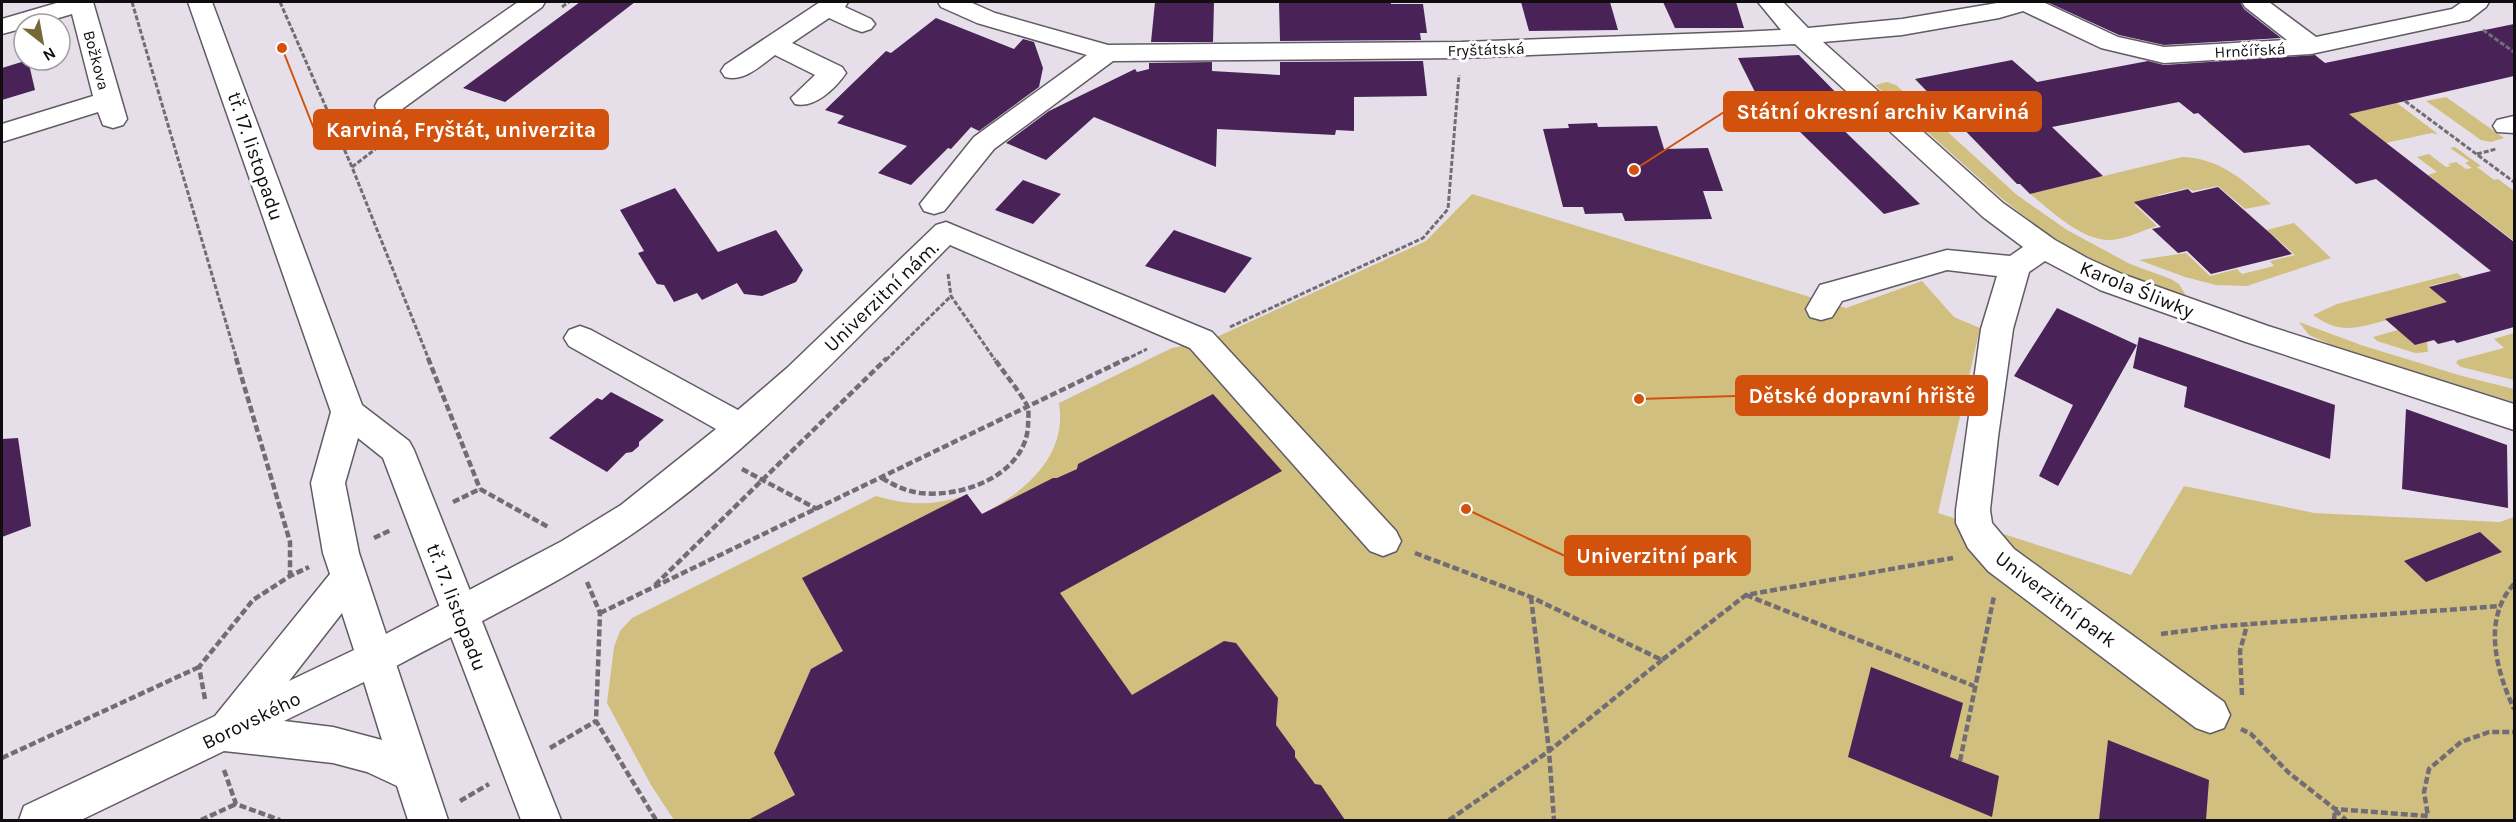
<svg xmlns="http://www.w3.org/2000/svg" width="2516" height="822" viewBox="0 0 2516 822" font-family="Karla,sans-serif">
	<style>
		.green { fill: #d0bf7e }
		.building { fill: #492358 }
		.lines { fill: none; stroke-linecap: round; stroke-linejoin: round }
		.minor-casing { stroke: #615b64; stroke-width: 3 }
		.major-casing { stroke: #615b64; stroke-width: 3 }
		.path-far1 { stroke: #726d74; stroke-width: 3; stroke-dasharray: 5 2; stroke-linecap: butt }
		.path { stroke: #726d74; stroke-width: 4.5; stroke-dasharray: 7 3; stroke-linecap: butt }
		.minor { fill: #fff; fill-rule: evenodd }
		.major { fill: #fff; fill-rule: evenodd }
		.labels { text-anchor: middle; stroke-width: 6; stroke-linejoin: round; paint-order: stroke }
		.far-street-label { font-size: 16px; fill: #100d11; stroke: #fff }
		.street-label { font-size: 20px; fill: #100d11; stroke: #fff }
		.leader { fill: none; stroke: #d2510c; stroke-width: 2 }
		.callout-dot { fill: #d2510c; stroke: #fff; stroke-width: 2 }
		.callout { fill: #d2510c; stroke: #d2510c; stroke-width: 2 }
		.callout-label { font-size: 21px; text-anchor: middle; font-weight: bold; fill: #fff }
	</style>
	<rect width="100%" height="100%" fill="#e6dfe9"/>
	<path class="green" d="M1887 82 1896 85 2017 195 2067 230 2130 264 2171 279 2179 284 2188 299 2131 277 2081 254 2042 230 2000 197 1875 85Z
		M2332 95 2359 100 2371 109 2397 103 2438 134 2431 133 2386 143 2278 119 2220 132 2207 122Z
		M2446 97 2504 138 2491 142 2481 140 2426 101Z
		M2455 147 2481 166 2477 167 2494 180 2498 179 2514 191V241L2428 175 2437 172 2417 157 2429 154 2446 167 2451 166 2448 164 2456 162 2466 169 2472 168 2465 163 2469 161 2450 148Z
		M2182 157C2220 158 2243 180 2271 204L2245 209 2218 186 2193 191 2188 188 2158 195 2161 199 2135 205 2157 226C2146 229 2127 239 2111 240 2081 241 2052 211 2030 194Z
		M1472 194 1846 308 1922 281 1954 317 1980 328 1938 513 2131 575 2184 486 2314 513 2500 522 2514 517V820H674L651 785 607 703 614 647 620 631 632 618 876 496C908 505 928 506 961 497L982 514C1024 493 1068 456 1059 403L1172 348 1208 341 1426 241Z
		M2294 223 2331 258 2247 286 2216 285 2185 277 2139 260 2186 253 2210 276 2237 269 2242 274 2274 266 2270 261 2295 255 2267 230Z
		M2457 273 2463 278 2429 286 2450 304 2424 312 2420 309 2386 319 2387 320C2357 328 2340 335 2313 315L2337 304Z
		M2299 322 2361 345 2462 376 2514 389V402L2336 347 2309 335Z
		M2398 330 2415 345 2427 342 2428 352 2415 353 2377 341 2373 337Z
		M2514 333V380L2461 367 2456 363 2458 360 2504 348 2494 339Z"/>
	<path class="building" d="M580 2H635L505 102 463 88Z
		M1155 2H1214L1213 42H1151Z
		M1282 2H1391V4H1423L1427 33H1420L1421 40 1280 41 1279 3Z
		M1521 2H1610L1618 30 1529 31Z
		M1663 2H1736L1744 28H1675Z
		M2047 2H2240L2244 9 2281 38 2164 45 2119 35Z
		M936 18 1014 49 1023 39 1034 42 1043 68 1039 87 979 131 971 127 951 149 948 148 911 185 878 173 907 146 837 123 844 116 825 110 886 51 891 53Z
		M2514 24V76L2349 114 2514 242V327L2457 343 2454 340 2438 344 2434 340 2415 345 2385 319 2447 302 2429 287 2491 271 2376 179 2356 184 2309 145 2244 153 2198 113 2194 114 2179 102 2052 127 2103 176 2030 194 2020 184H2017L1915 79 2012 60 2037 82 2148 61 2164 65 2315 55 2325 63Z
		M1799 55 1852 109 1828 115 1920 204 1884 214 1795 127 1783 130 1759 92H1755L1738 58Z
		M28 60 35 90 2 100V68Z
		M1423 61 1427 96 1354 97V131L1336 130 1335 135 1217 129 1216 167 1094 117 1046 160 1006 143 1049 111 1135 69 1137 72 1149 69V63L1212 62V71L1280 75V62Z
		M1597 123 1598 127 1657 126 1664 149 1708 148 1723 191H1703L1712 219 1625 221 1622 213 1585 214 1583 207H1563L1543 129 1569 128 1568 124Z
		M1023 180 1061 194 1033 224 995 210Z
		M2218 187 2271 234 2292 254 2211 274 2187 251 2178 253 2152 229 2161 227 2134 202 2188 189 2192 193Z
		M675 188 718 252 776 230 803 270 796 282 762 296 744 294 737 283 702 300 697 293 674 302 664 285 657 284 638 253 644 251 620 210Z
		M1174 230 1252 258 1225 293 1145 266Z
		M2057 308 2137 345 2058 486 2039 476 2073 405 2014 376Z
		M2139 337 2335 405 2330 459 2184 407 2187 387 2133 368Z
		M611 392 664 420 639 442V446L632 452 626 453 607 472 549 438 597 398 602 400Z
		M1213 394 1282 471 1060 593 1132 695 1224 641 1236 643 1278 698 1276 725 1295 751V757L1315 784 1321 785 1345 820H748L795 795 774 753 811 669 843 651 802 578 967 494 982 514 1053 478H1057L1077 469 1078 464Z
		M2406 409 2507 445 2508 508 2402 489Z
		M18 438 31 526 2 537V439Z
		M2480 532 2502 552 2426 582 2404 561Z
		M1871 667 1963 703 1950 757 1999 776 1992 817 1848 757Z
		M2108 740 2209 780 2206 820H2099Z"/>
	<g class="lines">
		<g class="minor-casing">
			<path id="minor" d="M60 2H93L127 119 123 125 113 128 103 125 98 112 2 142V124L93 96 72 14 38 24H24V28L2 34V19Z
				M518 2H545L542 7 398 112 388 114 378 112 375 106 378 100Z
				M820 2H848L845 7 871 19 875 24 871 29 862 32 853 29 829 18 792 43 842 67 846 73C835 89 814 109 795 104L791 98 815 75 775 55C760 66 744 82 725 77L721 71 725 65Z
				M938 2H970L995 13 1108 45 1461 42 1740 32 1781 30 1758 2H1783L1808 28 1902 19 2003 2H2043L2118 37 2164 47 2287 40 2245 7 2242 2H2269L2316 37 2452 9 2462 2H2489L2486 7 2469 20 2311 54 2164 63 2101 48 2023 11 1999 18 1902 35 1823 42 2003 203 2055 240 2087 258 2122 274 2268 326 2514 404V430L2246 342 2100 290 2045 261 2029 272 2013 329 1998 437 1990 510 1992 523 2014 549 2224 702 2230 715 2224 728 2210 733 2196 728 1988 571 1968 548 1956 523V510L1981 329 1997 276 1947 270 1842 301 1832 317 1821 320 1810 317 1806 309 1820 285 1947 250 2010 256 2023 247 1983 217 1795 44 1461 58 1113 61 994 149 944 211 934 214 924 211 920 204 974 137 1087 55 977 23 941 7Z
				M2514 116V133L2497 132 2493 126 2497 120Z
				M946 222 1212 332 1396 531 1401 541 1396 551 1383 556 1370 551 1190 348 950 245C853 342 757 445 645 525 567 581 472 625 387 671L374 676 361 671 355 659 361 647 562 541 621 505 716 429 569 346 564 338 569 330 580 326 591 330 738 410 787 368 936 225Z"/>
		</g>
		<g class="major-casing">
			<path id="major" d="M188 2H212L362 405 409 441 414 450 561 820H521L383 458 358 438 345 483 359 553 448 820H408L397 786 367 772 333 763 224 751 81 820H19L24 806 215 716 330 574 323 553 311 483 331 412ZM342 613 354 650 289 681ZM364 682 382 740 333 727 284 721Z"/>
		</g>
		<path class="path-far1" d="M132 2 237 360
			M280 2 352 167 429 360
			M562 7 569 2
			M2483 30 2514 52
			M2405 101 2514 182
			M2477 154 2496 149
			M352 167 399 131
			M948 274 951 296 995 360
			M1230 327 1423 238 1448 209 1459 75
			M886 360 951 296
			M1125 360 1147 349"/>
		<path class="path" d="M236 358 290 542V575
			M428 358 480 489
			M742 469 817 509
			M882 478C895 486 906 491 920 493 963 498 1024 475 1028 427 1028 421 1029 413 1028 408 1025 398 1001 369 994 358
			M453 502 480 489 550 528
			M374 538 391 530
			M1415 553 1531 597 1662 660 1746 595 1953 558
			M587 582 600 613 596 721 656 820
			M2514 584C2482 619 2496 670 2514 709
			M655 585 887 358
			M1746 595 1974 686
			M1531 597 1549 751 1554 820
			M600 613 1128 358
			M2161 634 2223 626 2501 606
			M2242 695 2240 651 2247 625
			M205 699 199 667 253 600 290 576 309 567
			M2241 729 2251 734 2289 773 2335 809 2428 816 2424 792 2429 769 2461 742 2489 732H2514
			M550 748 596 721
			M2 758 199 667
			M1960 761 1994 596
			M224 770 236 804 280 820
			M460 801 489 784
			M2335 810 2346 820
			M201 820 236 804
			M1449 820 1549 751 1662 660
			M2334 820 2335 810"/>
		<use href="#minor" class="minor"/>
		<use href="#major" class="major"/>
	</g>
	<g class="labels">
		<g class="far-street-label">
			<text transform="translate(1486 49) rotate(-2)" y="6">Fryštátská</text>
			<text transform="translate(2250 50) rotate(-3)" y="6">Hrnčířská</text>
			<text transform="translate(97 60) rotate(75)" y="6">Božkova</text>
		</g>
		<g class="street-label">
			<text transform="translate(256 156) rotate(71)" y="7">tř. 17. listopadu</text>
			<text transform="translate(2137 289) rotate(22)" y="7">Karola Śliwky</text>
			<text transform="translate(881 296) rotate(-44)" y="7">Univerzitní nám.</text>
			<text transform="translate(2056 599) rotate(37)" y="7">Univerzitní park</text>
			<text transform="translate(457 607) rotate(69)" y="7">tř. 17. listopadu</text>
			<text transform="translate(251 720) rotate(-26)" y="7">Borovského</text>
		</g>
	</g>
	<path class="leader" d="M1634 170L1724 112M282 48L314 129M1639 399L1736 396M1466 509L1565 556"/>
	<g class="callout-dot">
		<circle cx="1634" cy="170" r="6"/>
		<circle cx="282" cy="48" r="6"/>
		<circle cx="1639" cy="399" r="6"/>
		<circle cx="1466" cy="509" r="6"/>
	</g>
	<g class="callout">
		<rect x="1724" y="92" width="317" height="39" rx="6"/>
		<rect x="314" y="110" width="294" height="39" rx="6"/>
		<rect x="1736" y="376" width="251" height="39" rx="6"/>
		<rect x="1565" y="536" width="185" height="39" rx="6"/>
	</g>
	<g class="callout-label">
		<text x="1883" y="119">Státní okresní archiv Karviná</text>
		<text x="461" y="137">Karviná, Fryštát, univerzita</text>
		<text x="1862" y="403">Dětské dopravní hřiště</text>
		<text x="1657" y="563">Univerzitní park</text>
	</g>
	<rect width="2516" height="822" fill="none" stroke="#100d11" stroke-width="6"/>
	<g transform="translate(42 42) rotate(149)"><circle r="28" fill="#ffffff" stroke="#9f9ea0" stroke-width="1.5"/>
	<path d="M0-4.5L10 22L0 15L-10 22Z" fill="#766936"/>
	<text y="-9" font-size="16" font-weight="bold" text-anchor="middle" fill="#100d11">N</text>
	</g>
</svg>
